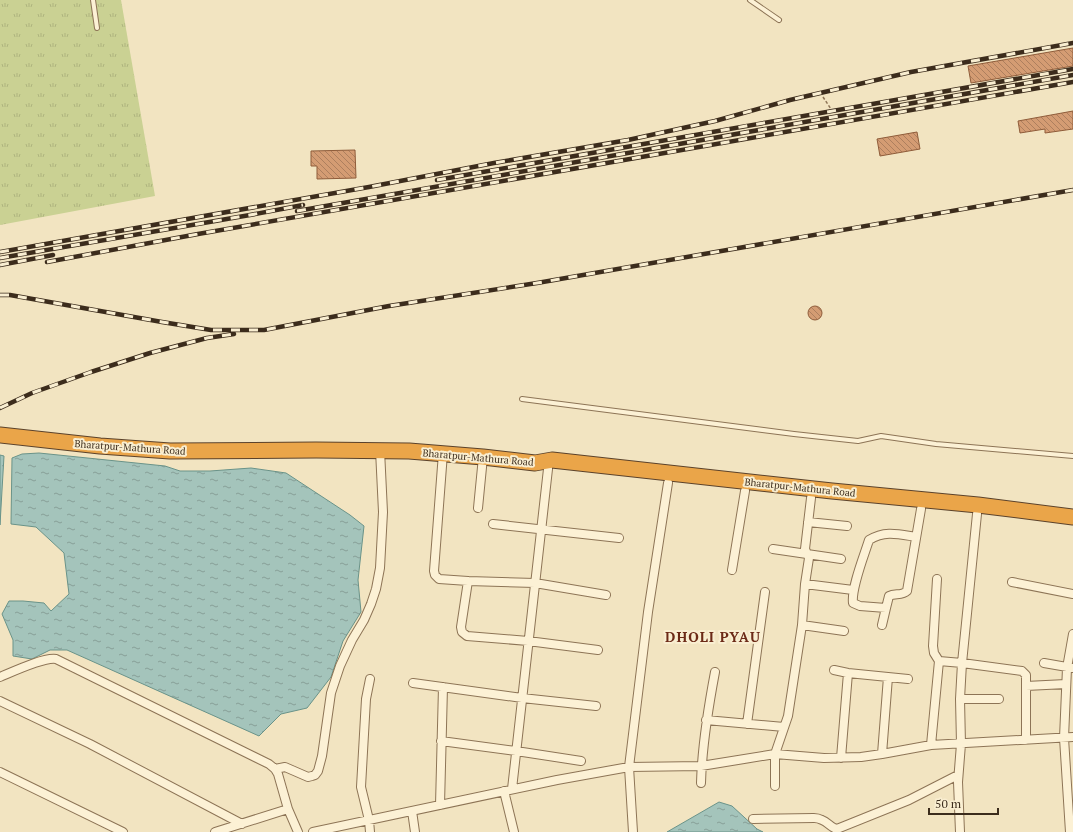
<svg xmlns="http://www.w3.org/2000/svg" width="1073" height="832" viewBox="0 0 1073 832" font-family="'PT Serif',serif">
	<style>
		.grass { fill: url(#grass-tufts) }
		.water { fill: url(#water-ripples); stroke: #6a9389 }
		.building { fill: url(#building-back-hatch); stroke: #8f5c3a }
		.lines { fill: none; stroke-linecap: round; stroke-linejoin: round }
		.lane-casing { stroke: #8d7456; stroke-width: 6 }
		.street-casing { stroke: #8d7456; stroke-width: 10 }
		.highway-casing { stroke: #5b422b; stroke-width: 17 }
		.path { stroke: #8d7456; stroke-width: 1.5; stroke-dasharray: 3 2; stroke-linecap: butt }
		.lane { stroke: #fcf1d5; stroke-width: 4 }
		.street { stroke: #fcf1d5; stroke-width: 8 }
		.highway { stroke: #eaa549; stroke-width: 15 }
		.rail-casing { stroke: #3c2c1c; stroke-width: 4.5 }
		.rail { stroke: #f9eed1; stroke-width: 3; stroke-dasharray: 9; stroke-linecap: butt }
		.labels { text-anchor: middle; stroke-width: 4; stroke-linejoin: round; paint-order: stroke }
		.street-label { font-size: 10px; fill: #3c2c1c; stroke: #f9eed1 }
		.district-label { font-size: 14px; font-weight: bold; letter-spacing: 1px; fill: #6c2a17; stroke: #f9eed1 }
	</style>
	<defs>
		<pattern id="grass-tufts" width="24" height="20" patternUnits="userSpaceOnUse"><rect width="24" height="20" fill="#cad193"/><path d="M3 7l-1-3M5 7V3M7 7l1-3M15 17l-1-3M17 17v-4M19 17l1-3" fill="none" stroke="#aeb47e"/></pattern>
		<pattern id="water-ripples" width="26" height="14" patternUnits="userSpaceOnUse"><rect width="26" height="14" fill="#a4c4bb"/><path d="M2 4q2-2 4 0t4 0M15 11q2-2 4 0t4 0" fill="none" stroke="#879f97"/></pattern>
		<pattern id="building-back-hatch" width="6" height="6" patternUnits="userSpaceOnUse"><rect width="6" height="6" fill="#d49c73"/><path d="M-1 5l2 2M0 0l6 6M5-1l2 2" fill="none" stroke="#ad7f5e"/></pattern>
	</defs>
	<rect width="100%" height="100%" fill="#f2e4c1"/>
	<path class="grass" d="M0 0H121L155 196 0 225Z"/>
	<path class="water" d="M39 453 165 466 180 471H210L251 468 286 473 350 515 364 526 358 580 361 612 343 641 331 677 307 708 281 714 259 736 67 650H50L32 659 13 656V640L2 614 9 601H23L44 603 51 611 69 594 64 553 36 527 11 524 12 458 22 454Z
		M0 455 4 456 0 525Z
		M719 802 732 806 757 829 763 832H667Z"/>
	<path class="building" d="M1073 48V66L971 83 968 66Z
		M1073 111V129L1045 133V129L1020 133 1018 121Z
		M917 132 920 149 880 156 877 139Z
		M355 150 356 178 317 179V166H311V151Z
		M808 313a7 7 0 1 1 14 0a7 7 0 1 1-14 0Z"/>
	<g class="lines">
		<g class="lane-casing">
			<path id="lane" d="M93 0 97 28
				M750 0 779 20
				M522 399 794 434 858 441 881 436 936 444 1073 456"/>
		</g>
		<g class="street-casing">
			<path id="street" d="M443 453 434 571 435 575 439 579 468 581 535 583 606 595
				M478 508 483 457
				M808 522 847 526
				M493 524 619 538
				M773 549 841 559
				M732 570 745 491
				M937 579 933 646 934 653 939 661 962 663 1022 671 1026 675V740
				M468 581 461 627 462 632 467 636 528 641 598 650
				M1012 582 1073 594
				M805 584 853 590
				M886 608 889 596C895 593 902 596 907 591L921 509
				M802 625 844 631
				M882 625 886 608 860 606 853 603C851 588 864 556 869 540 885 530 898 534 916 537
				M1044 663 1073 668
				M834 670 848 673 908 679
				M0 677C12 672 44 657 56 659L269 764 275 769 278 774 288 809 298 832
				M413 683 522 698 596 706
				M1026 686 1066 684
				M960 699H999
				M0 701 90 744 242 824
				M706 720 784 727
				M747 724 765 592
				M441 741 516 751 581 761
				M931 745 939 661
				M882 754 888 677
				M841 758 848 673
				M275 769 285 767 308 777 312 776 315 775 318 771 322 756 331 693 340 666 352 640 364 620 371 604 376 589 380 568 383 512 380 450
				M0 772 123 832
				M701 783C702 746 708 709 715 672
				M775 786V754L788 716 802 625 805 584 809 558 805 549 811 498
				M512 789 548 469
				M504 791 514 832
				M440 805 443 687
				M412 811 415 832
				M753 819 814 818C816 818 820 819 822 820 828 822 831 828 837 829L909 800 958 775
				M215 832 288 809
				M313 832 557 780 629 767 701 766 775 754 824 758 861 757 882 754 931 745 1073 737
				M370 832 369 820 361 787 366 699 370 679
				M633 832 629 767 648 612 668 483
				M960 832 958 782 961 744 960 699 962 663 977 514
				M1070 832 1064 738 1067 668 1073 634"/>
		</g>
		<g class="highway-casing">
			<path id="highway" d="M0 435 100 446 170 451 316 450 409 451 483 457 535 463 552 460 832 491 978 505 1073 517"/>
		</g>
		<path class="path" d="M823 97 831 109"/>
		<use href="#lane" class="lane"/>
		<use href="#street" class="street"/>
		<use href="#highway" class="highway"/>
		<g class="rail-casing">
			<path id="rail" d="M437 180 1073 69
				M297 211 1073 75
				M0 252 369 187 494 163 628 140 715 121 790 100 911 72 1073 43
				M0 258 250 215 303 205
				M47 262 198 234 1073 82
				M0 265 53 255
				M0 295H10L162 322 211 330H264L389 306 537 283 1073 190
				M0 408 32 393 91 372 150 353 207 338 234 334"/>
		</g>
		<use href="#rail" class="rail"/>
	</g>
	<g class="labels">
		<g class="street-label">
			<text transform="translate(130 447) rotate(4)" y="4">Bharatpur-Mathura Road</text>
			<text transform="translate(478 457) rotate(5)" y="4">Bharatpur-Mathura Road</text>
			<text transform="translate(800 487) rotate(6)" y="4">Bharatpur-Mathura Road</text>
		</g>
		<g class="district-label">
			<text x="713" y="642">DHOLI PYAU</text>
		</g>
	</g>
	<path d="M929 808v6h69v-6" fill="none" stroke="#3c2c1c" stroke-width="2"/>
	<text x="935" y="808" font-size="12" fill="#3c2c1c" stroke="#f9eed1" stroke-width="3" paint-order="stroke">50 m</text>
</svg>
